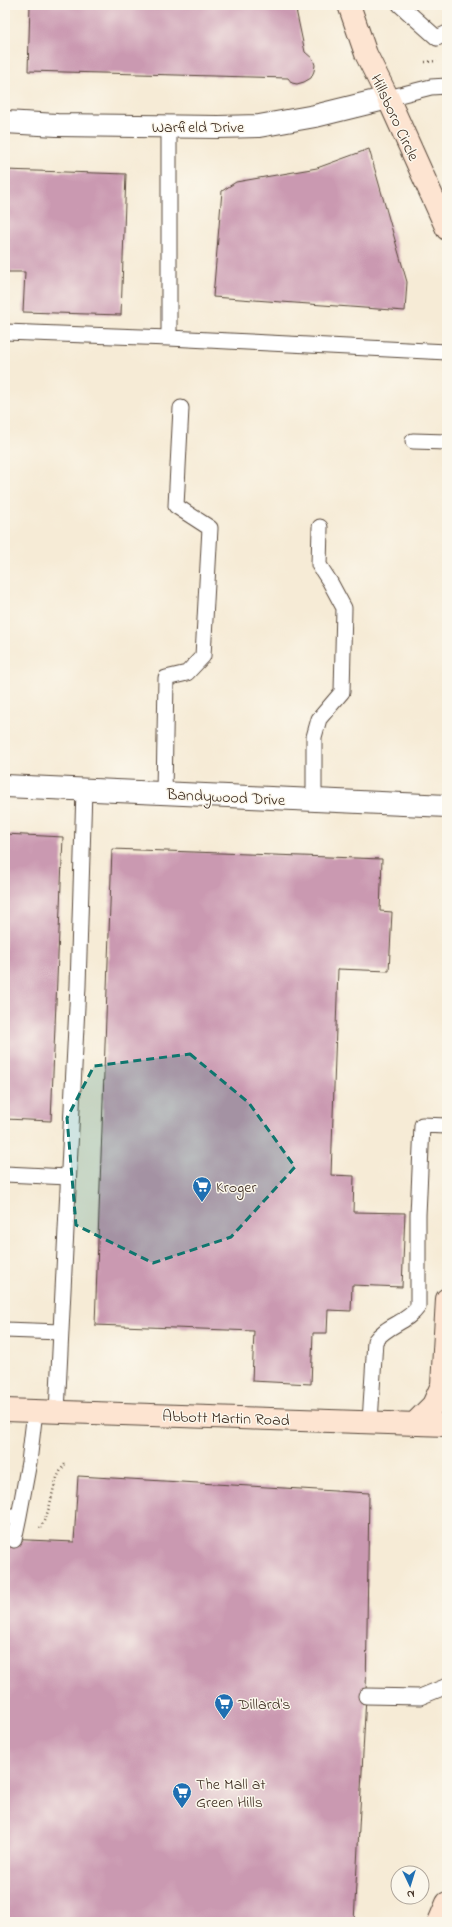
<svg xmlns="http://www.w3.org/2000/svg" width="452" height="1927" viewBox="0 0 452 1927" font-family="'Indie Flower',sans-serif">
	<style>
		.building { fill: #ca99b1 }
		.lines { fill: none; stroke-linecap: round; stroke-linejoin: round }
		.lane-casing { stroke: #57473a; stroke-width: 17 }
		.street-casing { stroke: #57473a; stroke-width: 24 }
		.secondary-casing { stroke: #57473a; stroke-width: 24 }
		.path { stroke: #57473a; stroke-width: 2.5; stroke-dasharray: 1 3; stroke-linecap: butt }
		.lane { stroke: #fff; stroke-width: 15 }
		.street { stroke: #fff; stroke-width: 22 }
		.secondary { stroke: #fde4d1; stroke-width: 22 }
		.marked { fill: #0f766e; fill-opacity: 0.2; stroke: #0f766e; stroke-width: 3; stroke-dasharray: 8 5; stroke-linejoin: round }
		.labels { text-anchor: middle; stroke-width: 3; stroke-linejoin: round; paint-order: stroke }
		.street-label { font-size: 16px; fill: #3b2a1e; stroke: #fbf7ec }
		.poi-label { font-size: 16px; fill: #3b2a1e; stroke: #fbf7ec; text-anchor: start }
	</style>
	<rect width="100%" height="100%" fill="#fbf7ec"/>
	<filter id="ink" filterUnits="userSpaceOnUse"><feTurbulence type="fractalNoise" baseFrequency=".025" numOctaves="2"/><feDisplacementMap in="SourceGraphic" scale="8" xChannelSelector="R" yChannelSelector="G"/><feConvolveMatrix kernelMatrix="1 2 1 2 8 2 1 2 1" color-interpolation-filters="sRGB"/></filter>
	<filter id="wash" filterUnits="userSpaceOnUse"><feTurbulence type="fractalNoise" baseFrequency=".012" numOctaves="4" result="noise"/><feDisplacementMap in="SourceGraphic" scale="16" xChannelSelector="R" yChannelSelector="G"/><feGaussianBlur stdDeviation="0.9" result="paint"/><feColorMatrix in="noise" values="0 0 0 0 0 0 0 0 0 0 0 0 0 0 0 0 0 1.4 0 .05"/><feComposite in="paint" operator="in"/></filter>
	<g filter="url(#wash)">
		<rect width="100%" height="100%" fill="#f6ebd6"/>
		<g id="blocks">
			<path class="building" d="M30 5H295L305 52 313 59 315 65 314 71 311 78 304 82 297 84 292 83 288 78 28 71Z
				M369 149 407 282 405 311 213 297 222 191 236 182 317 168Z
				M5 170 126 174 121 315 23 312 25 272H5Z
				M5 834 63 837 51 1121 5 1119Z
				M112 849 382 859 380 911 392 912 389 971 338 969 331 1175 354 1176 353 1212 405 1213 402 1287 352 1285 351 1311 328 1310 327 1333H313L311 1384 252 1381 254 1331 95 1325Z
				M78 1476 369 1493 366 1696 354 1922H5V1539L74 1542Z"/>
		</g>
	</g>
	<g filter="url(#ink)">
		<use href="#blocks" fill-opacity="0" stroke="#57473a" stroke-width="1"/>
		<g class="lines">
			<g class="lane-casing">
				<path id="lane" d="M400 5 437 38 447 33
					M388 98 431 87 447 86
					M169 127V338L447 352
					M5 332 169 338
					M413 441 447 442
					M164 793 166 678 187 673 203 656 210 528 176 506 181 408
					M314 800V737L319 719 342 692 344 608 330 582 319 565 320 527
					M5 1174 68 1177
					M5 1330 61 1332
					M57 1412 78 986 84 790
					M370 1422 375 1341C386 1325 407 1323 418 1307V1215L422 1125 447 1126
					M5 1516H19L29 1462 35 1411
					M14 1540 19 1516
					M366 1696 420 1697 447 1686"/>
			</g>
			<g class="street-casing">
				<path id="street" d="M5 122 57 125 218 127 259 126 315 116 388 98
					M5 786 447 806"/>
			</g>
			<g class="secondary-casing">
				<path id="secondary" d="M349 5 366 54 388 98 447 229
					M5 1410 447 1425
					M414 1424 433 1405 442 1385 447 1299
					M439 1922 447 1903"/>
			</g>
			<path class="path" d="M425 62 437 61
				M40 1528C55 1505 49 1483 66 1463"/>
			<use href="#lane" class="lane"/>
			<use href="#street" class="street"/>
			<use href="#secondary" class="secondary"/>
		</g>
	</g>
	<path class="marked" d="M190 1054 249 1103 295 1167 231 1237 153 1263 76 1225 67 1118 94 1066Z"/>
	<defs>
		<g id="supermarket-pin" transform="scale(1)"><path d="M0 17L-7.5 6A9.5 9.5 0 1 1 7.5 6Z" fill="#1f6fb2" stroke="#fbf7ec"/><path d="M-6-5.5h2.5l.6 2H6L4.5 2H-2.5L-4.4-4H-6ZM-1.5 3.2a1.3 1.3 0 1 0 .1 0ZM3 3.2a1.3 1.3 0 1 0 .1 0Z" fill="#fff"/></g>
	</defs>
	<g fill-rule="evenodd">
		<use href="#supermarket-pin" x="202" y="1186"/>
		<use href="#supermarket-pin" x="224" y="1703"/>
		<use href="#supermarket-pin" x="182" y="1792"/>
	</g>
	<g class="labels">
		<g class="street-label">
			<text transform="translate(396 117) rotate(65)" y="6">Hillsboro Circle</text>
			<text x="198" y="132">Warfield Drive</text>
			<text transform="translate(226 796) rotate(3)" y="6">Bandywood Drive</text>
			<text transform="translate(226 1417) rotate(2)" y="6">Abbott Martin Road</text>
		</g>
		<g class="poi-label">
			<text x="216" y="1192">Kroger</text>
			<text x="238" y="1709">Dillard's</text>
			<text x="196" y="1789">The Mall at<tspan x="196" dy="18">Green Hills</tspan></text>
		</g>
	</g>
	<rect width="452" height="1927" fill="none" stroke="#fbf7ec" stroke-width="20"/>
	<g transform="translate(410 1885) rotate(176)"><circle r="19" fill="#fbf7ec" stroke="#aea59a"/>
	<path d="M0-3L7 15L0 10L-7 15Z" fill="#1f6fb2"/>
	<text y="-6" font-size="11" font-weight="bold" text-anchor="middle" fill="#3b2a1e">N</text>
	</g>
</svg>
